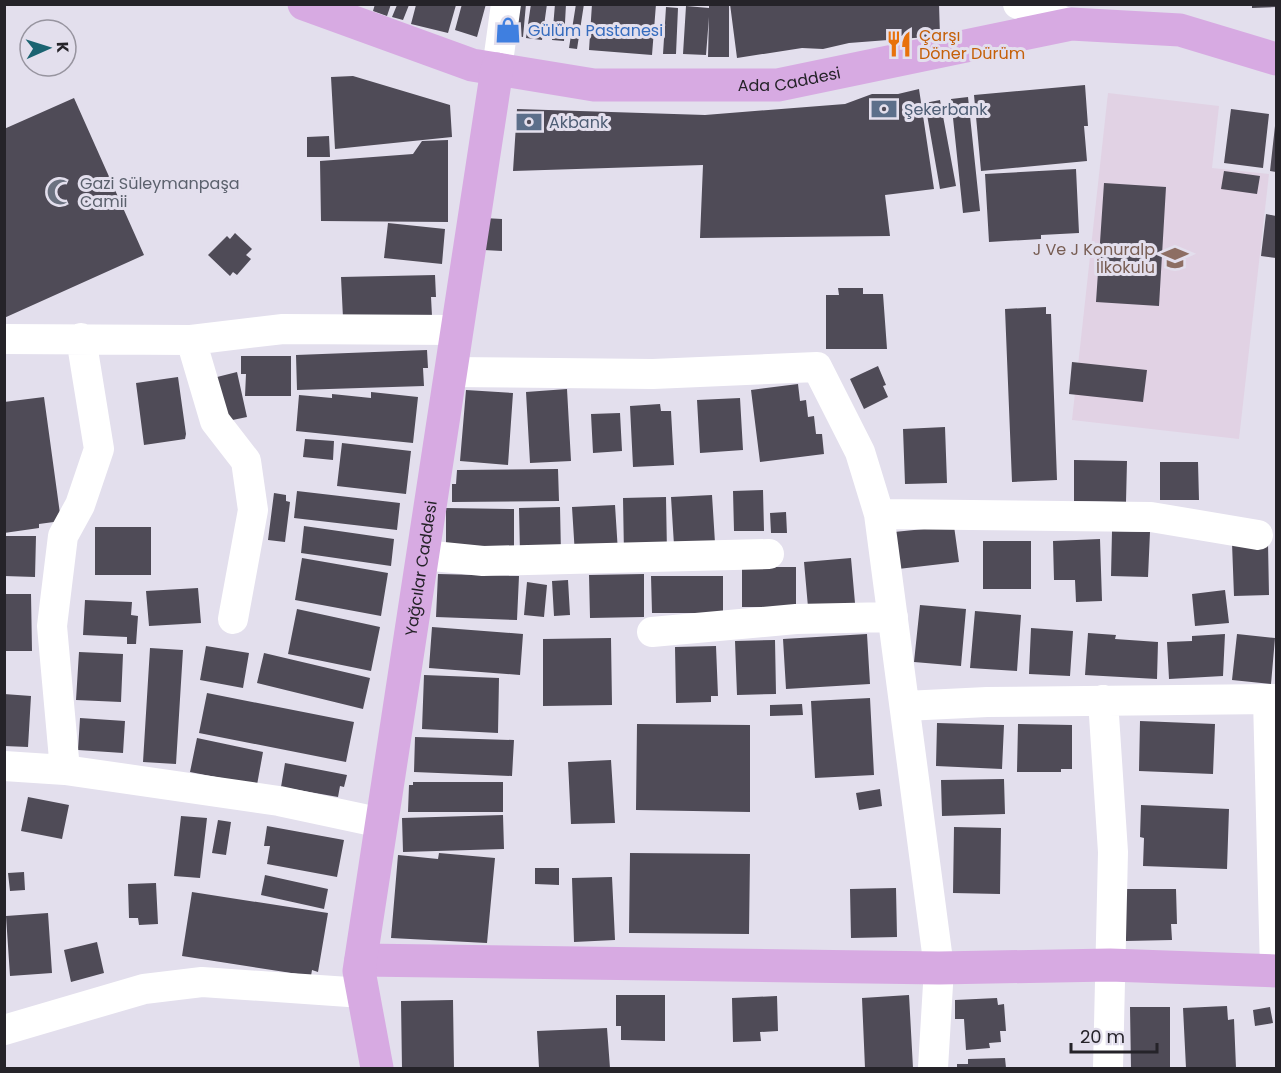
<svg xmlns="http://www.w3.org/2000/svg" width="1281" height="1073" viewBox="0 0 1281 1073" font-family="Poppins,sans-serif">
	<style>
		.education { fill: #e1d2e4 }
		.building { fill: #4f4b57 }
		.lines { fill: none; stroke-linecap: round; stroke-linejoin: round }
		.minor { stroke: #fff; stroke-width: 30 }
		.major { stroke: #d7aae2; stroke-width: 33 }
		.labels { text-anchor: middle; stroke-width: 6; stroke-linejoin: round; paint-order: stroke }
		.shop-label { font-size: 16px; fill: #366cbe; stroke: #e3dfed; text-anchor: start }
		.food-label { font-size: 16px; fill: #c56008; stroke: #e3dfed; text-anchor: start }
		.street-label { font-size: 16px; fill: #252329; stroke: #e3dfed }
		.service-label { font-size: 16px; fill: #4e5e75; stroke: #e3dfed; text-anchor: start }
		.worship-label { font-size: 16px; fill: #5b616d; stroke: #e3dfed; text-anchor: start }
		.education-label { font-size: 16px; fill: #785e54; stroke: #e3dfed; text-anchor: end }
	</style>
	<rect width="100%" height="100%" fill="#e3dfed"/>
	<path class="education" d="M1108 93 1219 106 1212 168 1269 174 1239 439 1072 420Z"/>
	<path class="building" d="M375 4H391L387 16 373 11Z
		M462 4H486L477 37 455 30Z
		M508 4H526L523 37 505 35Z
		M531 4H547L542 40 526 38Z
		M555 4H566L564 41 552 40Z
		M576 4H584L577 49 569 48Z
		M592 4H656L652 55 589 50Z
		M730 4H939L940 36 849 43 823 49 802 48 737 58Z
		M1252 4H1276V7L1252 8Z
		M397 5H409L403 20 392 17Z
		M416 5H456L448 33 411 24Z
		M709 5H729V57H708L709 17 706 55 683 54 686 6 709 8Z
		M666 7 678 8 676 54H663Z
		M353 76 450 105 452 137 335 149 331 77Z
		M1085 85 1088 126H1084L1087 161 981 171 974 95Z
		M919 89 934 189 885 195 890 236 700 238 703 165 513 171 517 109 705 115 845 104 872 94H898Z
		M968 97 980 211 963 213 951 99Z
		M74 98 144 255 4 318V129Z
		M940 100 956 186 940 189 925 103Z
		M1231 109 1269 114 1263 168 1224 163Z
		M1275 126H1276V172L1270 171Z
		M329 136 330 157H307V137Z
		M448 140V222L321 221 320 161 413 154 422 141Z
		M1076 169 1079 233 1041 235V239L989 242 985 174Z
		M1224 171 1260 176 1257 194 1221 189Z
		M1104 183 1166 187 1159 306 1096 302Z
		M1266 214 1276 216V258L1261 256Z
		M484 218 502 219V251L484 250Z
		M388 223 445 229 442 264 384 258Z
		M235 233 252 249 246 255 251 259 237 275 233 272 230 276 208 255 227 236 230 239Z
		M435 275 436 297H431L432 316 343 318 341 277Z
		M838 288H863V294H883L887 349H826V295H839Z
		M1046 307V314H1051L1057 480 1012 482 1005 309Z
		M427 350 428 368H423L424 386 297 390 296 355Z
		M241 356H291V396H245L246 374H241Z
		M1072 362 1147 370 1143 402 1069 394Z
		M878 366 886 385 883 386 888 397 864 409 850 379Z
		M237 372 247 417 223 422 213 378Z
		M178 377 186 434 185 439 144 445 136 383Z
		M798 384 800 401 806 400 808 417 814 416 816 434H822L824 454 760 462 751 390Z
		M567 389 571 461 530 463 526 392Z
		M466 390 513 393 508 465 460 461Z
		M371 392 418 397 413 443 296 431 299 395 332 398V394L371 398Z
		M44 397 61 521 39 524V528L4 533V402Z
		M740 398 743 450 700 453 697 400Z
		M660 404 661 411H671L674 465 633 467 630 406Z
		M620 413 622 451 593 453 591 414Z
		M945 427 947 483 905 484 903 429Z
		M305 439 334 441 333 460 303 457Z
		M342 443 411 451 406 494 337 486Z
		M1074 460 1127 461 1126 502 1074 501Z
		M1160 462H1198L1199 500H1160Z
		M558 469 559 501 452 502V484H456L457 470Z
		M763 490 764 531H734L733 491Z
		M297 491 400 503 397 530 294 518Z
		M274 493 286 495V501L290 502 285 542 268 540Z
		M712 495 715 543 674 545 671 497Z
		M666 497 667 553 624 554 623 498Z
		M615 505 618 552 575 555 572 507Z
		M560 507 561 553 520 554 519 508Z
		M446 508 514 509V554H446Z
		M786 512 787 533H771L770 513Z
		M304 526 394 539 391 566 301 553Z
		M954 526 959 562 898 569 894 532Z
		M95 527H151V575H95Z
		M1112 531 1150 532 1148 577 1111 576Z
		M4 536H36L35 577 4 576Z
		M1100 539 1102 601 1076 602 1075 580H1054L1053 541Z
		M983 541H1031V589H983Z
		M1232 543H1268L1269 595 1234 596Z
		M302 558 388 573 381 616 295 600Z
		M851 558 855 603 808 607 804 562Z
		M742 567H796V607H742Z
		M438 574 519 576 517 620 436 617Z
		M644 574V617L590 618 589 575Z
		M651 576H723V613H652Z
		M568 580 570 615 554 616 552 581Z
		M527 582 547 585 544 617 524 615Z
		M198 588 201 623 149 626 146 591Z
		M1225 590 1229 623 1195 626 1192 594Z
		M4 594H31L32 651H4Z
		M85 600 132 602 131 615 138 616 136 644H127V637L83 635Z
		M920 605 966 609 961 666 914 662Z
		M297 609 380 627 371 671 288 654Z
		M975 611 1021 615 1017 671 970 668Z
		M432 627 523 634 520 675 429 668Z
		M1031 628 1073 631 1070 676 1029 674Z
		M1088 633 1116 635 1115 639 1158 642 1157 679 1085 675Z
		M867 634 870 684 786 689 783 639Z
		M1225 634 1223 676 1169 679 1167 642 1192 641V636Z
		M1237 634 1275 638 1271 684 1232 680Z
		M611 638 612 705 543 706V639Z
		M775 640 776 694 737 695 735 641Z
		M206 646 249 653 243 688 200 680Z
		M716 646 718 696H711V702L676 703 675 647Z
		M150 648 183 650 176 764 143 762Z
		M79 652 123 654 121 702 76 700Z
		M264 653 370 678 363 709 257 683Z
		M424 675 499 678 498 733 422 729Z
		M207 693 354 722 346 762 199 733Z
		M4 694 31 696 28 747 4 746Z
		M870 698 874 775 815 778 811 701Z
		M802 704 803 715 770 716V705Z
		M80 718 125 721 123 753 78 750Z
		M1140 721 1215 724 1213 774 1139 771Z
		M937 723 1004 725 1002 769 936 766Z
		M637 724 750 725V812L636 810Z
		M1018 724 1072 725V769H1061V772H1017Z
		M415 737 514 740 512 776 414 772Z
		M197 738 263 752 257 785 190 772Z
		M611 760 615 823 571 824 568 762Z
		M285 763 347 775 344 787 340 786 338 797 281 787Z
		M1004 779 1005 814 942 816 941 780Z
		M413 782H503V812H408L409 785H413Z
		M880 789 882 806 859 810 856 793Z
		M28 797 69 805 62 839 21 831Z
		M1141 805 1229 809 1227 869 1143 866 1144 838 1140 837Z
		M503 815 504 849 403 852 402 818Z
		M181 816 207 818 200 878 174 876Z
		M218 820 231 822 226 855 212 853Z
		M267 826 344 840 337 877 267 864 270 846H264Z
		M954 827 1001 828 1000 894 953 893Z
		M439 853 495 858 487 943 391 938 398 855 438 859Z
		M630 853 750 854 749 934 629 933Z
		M535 868H559V885L535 884Z
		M24 872 25 890 10 891 8 873Z
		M265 875 328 889 324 909 261 895Z
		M612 877 615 940 574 942 572 878Z
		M156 883 158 924 139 925 138 918H129L128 884Z
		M896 888 897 937 851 938 850 889Z
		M1125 889H1176L1177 924H1171L1172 940 1126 941Z
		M192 892 328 913 318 972 312 970 311 976 182 956Z
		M48 913 52 973 10 976 6 916Z
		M97 942 104 973 71 982 64 950Z
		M616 995H665V1041L621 1040V1026H616Z
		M909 995 913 1068H865L862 998Z
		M777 996 778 1031 760 1032 761 1041 733 1042 732 998Z
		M997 998 998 1005 1004 1004 1006 1031H1000L1001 1042 989 1043 990 1048 966 1050 964 1019H955V1000Z
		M453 1000 454 1068H402L401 1001Z
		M1227 1006 1228 1020 1234 1019 1236 1068H1186L1183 1008Z
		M1130 1007H1170V1068H1131Z
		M1270 1007 1273 1023 1255 1026 1253 1010Z
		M607 1028 610 1068H539L537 1031Z
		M1005 1058 1006 1068H957V1064H968V1059Z"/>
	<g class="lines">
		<path class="minor" d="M1018 4 1071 24
			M497 69 506 4
			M4 339 191 340 283 329 457 330
			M191 340 215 421 246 461 253 510 233 619
			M451 372 653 374 817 367 860 452 879 514 939 968 933 1068
			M879 514 1151 517 1258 535
			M423 555 483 561 769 554
			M652 632 796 619 893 617
			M1268 699 1275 970
			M1103 700 1113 852 1108 1068
			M905 706 987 702 1276 699
			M4 766 65 770 279 801 382 823
			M65 770 52 626 63 536 80 505 99 449 81 338
			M4 1030 144 989 202 982 363 993"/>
		<g class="major">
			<path id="s1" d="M304 4 472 65 594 85H778L1071 24 1180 30 1276 59"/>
			<path d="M361 960 939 968 1110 965 1276 971"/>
			<path id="s2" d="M377 1068 359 971 497 69"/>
		</g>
	</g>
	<defs>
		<g id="shop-bare" transform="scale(2.07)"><path d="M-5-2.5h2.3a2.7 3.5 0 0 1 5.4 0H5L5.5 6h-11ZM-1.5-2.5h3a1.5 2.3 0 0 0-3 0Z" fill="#3f7fe0" stroke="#e3dfed" stroke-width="2.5" paint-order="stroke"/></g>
		<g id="restaurant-bare" transform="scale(2.07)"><path d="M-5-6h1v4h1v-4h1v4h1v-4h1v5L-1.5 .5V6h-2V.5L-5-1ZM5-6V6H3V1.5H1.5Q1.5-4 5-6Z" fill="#e8710a" stroke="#e3dfed" stroke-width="2.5" paint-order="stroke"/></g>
		<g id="bank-bare" transform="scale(2.07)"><path d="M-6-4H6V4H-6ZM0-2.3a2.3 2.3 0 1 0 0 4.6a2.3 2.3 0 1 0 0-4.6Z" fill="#5c6f8a" stroke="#e3dfed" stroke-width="2.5" paint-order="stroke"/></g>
		<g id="mosque-bare" transform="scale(2.07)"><path d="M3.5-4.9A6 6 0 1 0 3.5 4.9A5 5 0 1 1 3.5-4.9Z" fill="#6b7280" stroke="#e3dfed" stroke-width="2.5" paint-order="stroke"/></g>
		<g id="school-bare" transform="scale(2.07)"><path d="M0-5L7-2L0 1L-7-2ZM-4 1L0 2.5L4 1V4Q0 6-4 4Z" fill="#8d6e63" stroke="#e3dfed" stroke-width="2.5" paint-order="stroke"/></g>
	</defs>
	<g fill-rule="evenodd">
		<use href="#shop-bare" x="508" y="30"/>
		<use href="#restaurant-bare" x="899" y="44"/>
		<use href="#bank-bare" x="884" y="109"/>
		<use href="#bank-bare" x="529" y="122"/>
		<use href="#mosque-bare" x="60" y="192"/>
		<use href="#school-bare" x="1175" y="258"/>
	</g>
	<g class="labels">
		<g class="shop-label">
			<text x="528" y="36">Gülüm Pastanesi</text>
		</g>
		<g class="food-label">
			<text x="919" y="41">Çarşı<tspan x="919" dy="18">Döner Dürüm</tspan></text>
		</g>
		<g class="street-label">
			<text dy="6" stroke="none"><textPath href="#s1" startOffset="498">Ada Caddesi</textPath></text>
			<text dy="6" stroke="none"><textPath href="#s2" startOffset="506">Yağcılar Caddesi</textPath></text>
		</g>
		<g class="service-label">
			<text x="904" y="115">Şekerbank</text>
			<text x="549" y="128">Akbank</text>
		</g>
		<g class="worship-label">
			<text x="80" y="189">Gazi Süleymanpaşa<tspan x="80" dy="18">Camii</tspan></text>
		</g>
		<g class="education-label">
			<text x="1155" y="255">J Ve J Konuralp<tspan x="1155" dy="18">İlkokulu</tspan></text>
		</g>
	</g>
	<rect width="1281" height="1073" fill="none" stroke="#252329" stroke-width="12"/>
	<g transform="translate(48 48) rotate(87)"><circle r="28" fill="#e3dfed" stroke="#97949f" stroke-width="1.5"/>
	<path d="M0-4.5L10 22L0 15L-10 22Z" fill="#1b6371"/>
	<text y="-9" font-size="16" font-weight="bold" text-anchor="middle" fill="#252329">K</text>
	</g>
	<path d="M1071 1043v9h86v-9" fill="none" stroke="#252329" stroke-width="3"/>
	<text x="1080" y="1043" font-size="18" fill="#252329" stroke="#e3dfed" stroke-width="4.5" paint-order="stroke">20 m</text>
</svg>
